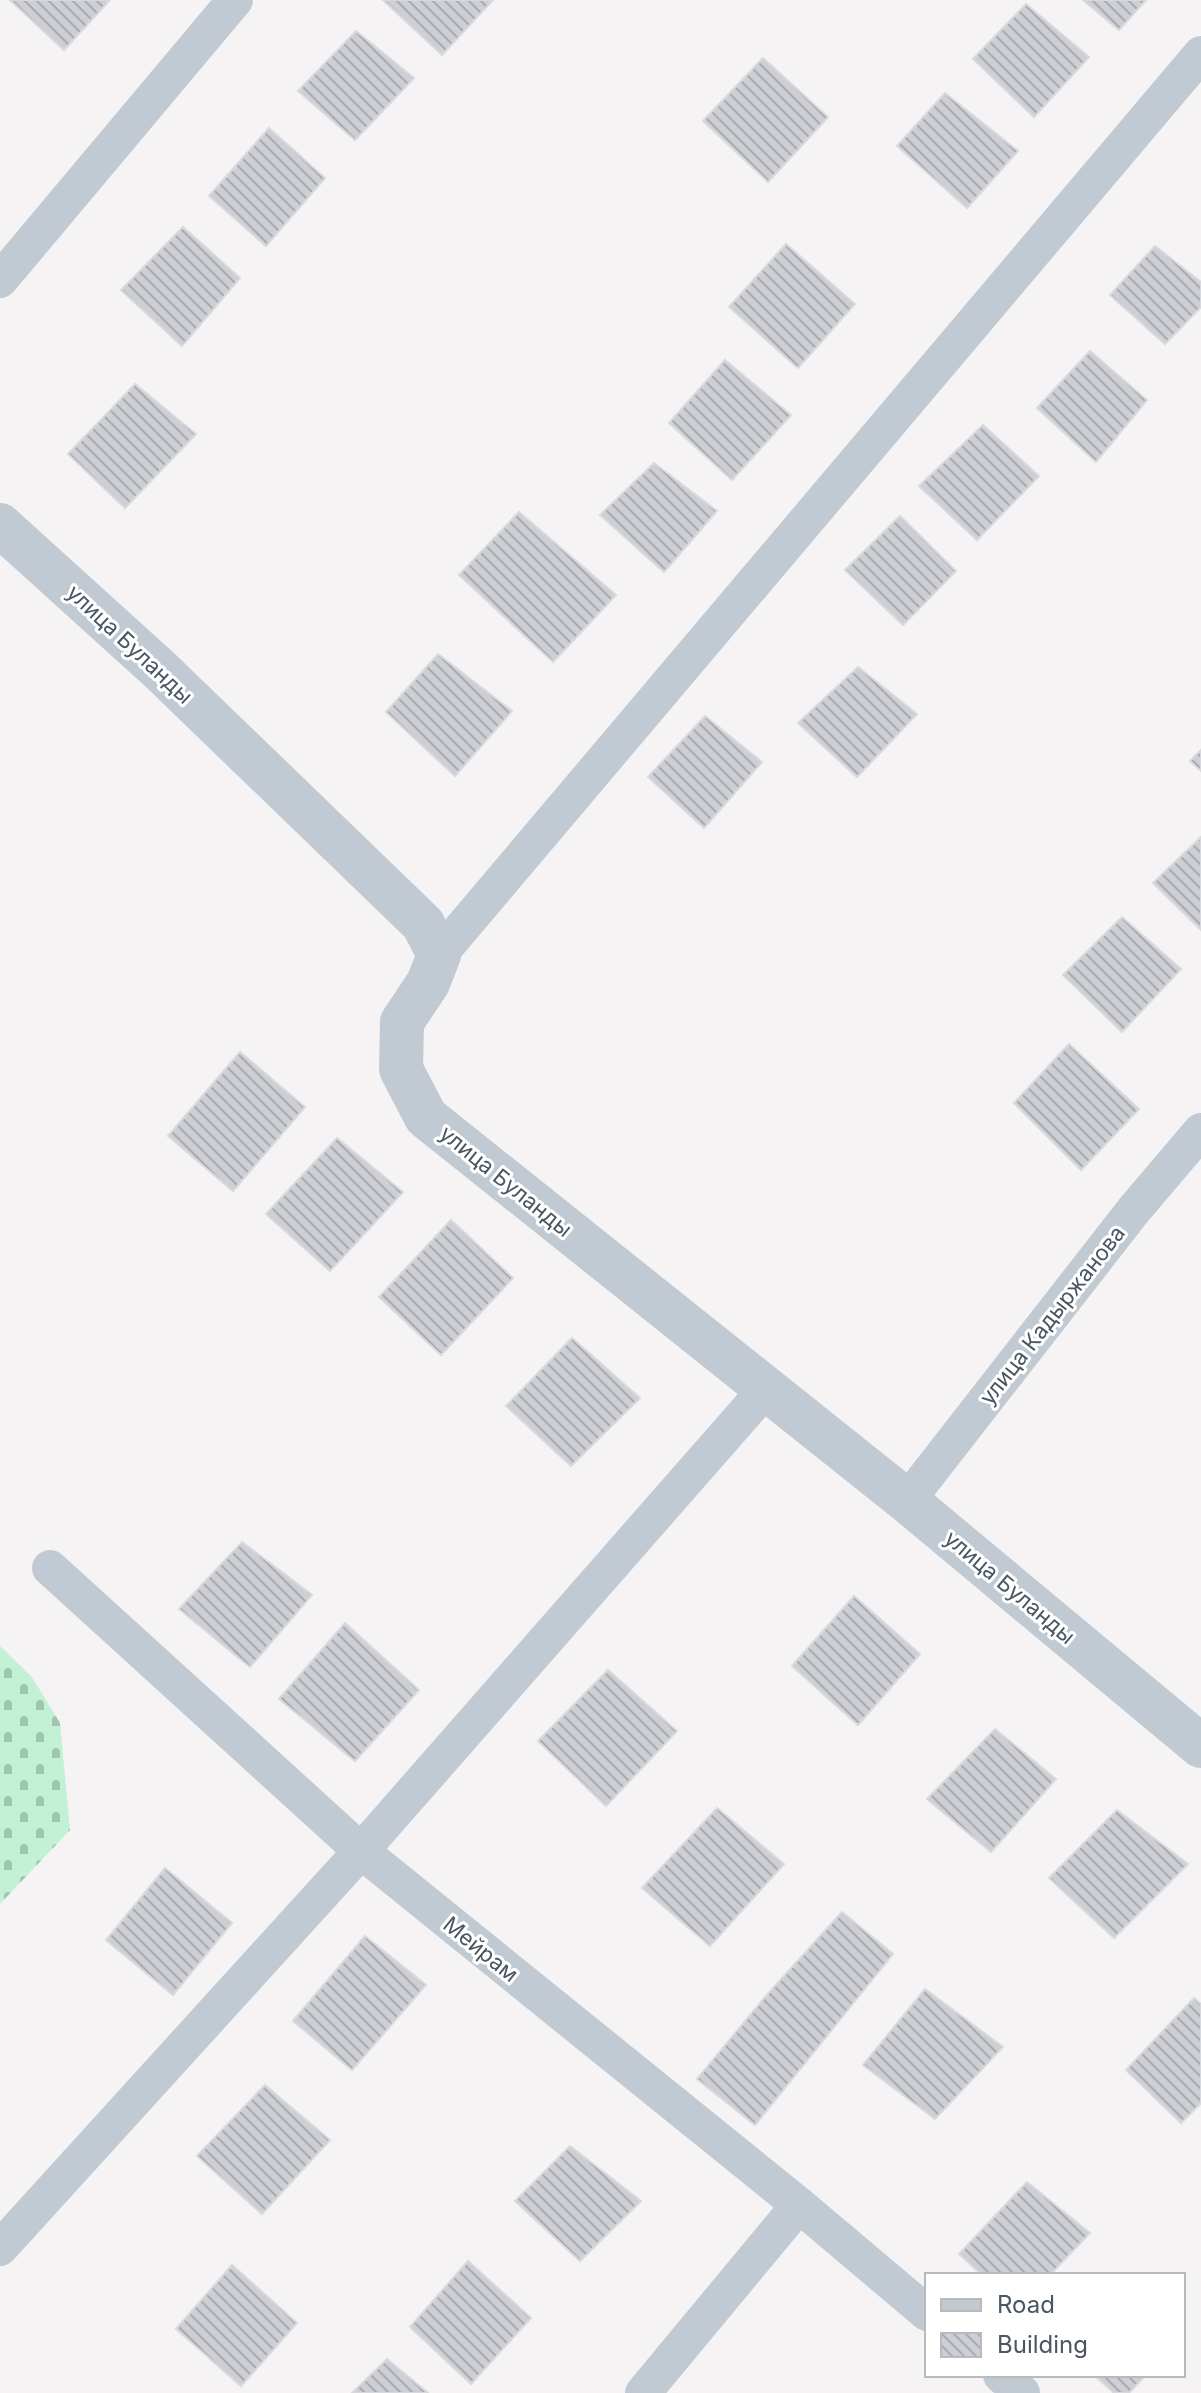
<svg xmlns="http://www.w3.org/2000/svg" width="1201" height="2393" viewBox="0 0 1201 2393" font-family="Inter,sans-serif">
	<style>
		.cemetery { fill: url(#cemetery-stones) }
		.building { fill: url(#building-back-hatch); stroke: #d7d9de; stroke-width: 2 }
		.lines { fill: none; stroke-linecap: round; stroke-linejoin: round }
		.minor { stroke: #c1cad2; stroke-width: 36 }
		.tertiary { stroke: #c1cad2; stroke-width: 44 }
		.labels { text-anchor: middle; stroke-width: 6; stroke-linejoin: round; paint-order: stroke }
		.street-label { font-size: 22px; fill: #4a5661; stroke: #fff }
	</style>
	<defs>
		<pattern id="cemetery-stones" width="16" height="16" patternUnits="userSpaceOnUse" patternTransform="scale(2)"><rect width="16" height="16" fill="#c3f1d5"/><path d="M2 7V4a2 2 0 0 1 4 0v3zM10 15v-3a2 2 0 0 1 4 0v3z" fill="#a0c6b0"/></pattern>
		<pattern id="building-back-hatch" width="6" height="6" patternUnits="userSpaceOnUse" patternTransform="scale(2)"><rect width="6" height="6" fill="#cdcfd5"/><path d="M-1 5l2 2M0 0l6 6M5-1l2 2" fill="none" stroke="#a8abb0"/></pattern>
	</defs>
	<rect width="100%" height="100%" fill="#f5f3f3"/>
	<path class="cemetery" d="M0 1646 32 1677 60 1723 70 1830 0 1904Z"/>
	<path class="building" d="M10 0H110L64 50Z
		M383 0H493L442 55Z
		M1083 0H1146L1119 30Z
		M1026 4 1089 57 1034 117 973 59Z
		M356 31 414 78 355 140 298 91Z
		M763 58 828 117 768 182 703 121Z
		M945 93 1018 151 967 208 897 146Z
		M269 128 325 178 266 246 209 196Z
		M183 227 240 278 182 346 121 290Z
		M786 244 855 304 798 368 729 307Z
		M1155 246 1201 282V307L1165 344 1110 295Z
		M1090 351 1147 400 1096 462 1037 408Z
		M725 360 791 415 732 480 669 423Z
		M135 384 196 434 125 508 68 454Z
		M983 425 1039 476 977 540 919 486Z
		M654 463 717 511 664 572 600 515Z
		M519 512 616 595 553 662 459 575Z
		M900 516 956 571 903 625 845 570Z
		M438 654 512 711 455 776 386 712Z
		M858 667 917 714 857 777 798 723Z
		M705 716 762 762 704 828 648 777Z
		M1201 750V771L1190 761Z
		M1201 837V930L1153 883Z
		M1122 917 1181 969 1122 1032 1063 975Z
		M1069 1044 1139 1109 1081 1170 1014 1103Z
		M240 1052 305 1107 233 1191 168 1136Z
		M337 1138 403 1192 330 1271 266 1214Z
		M451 1220 513 1278 441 1355 379 1297Z
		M572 1338 640 1398 571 1466 506 1406Z
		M242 1542 312 1595 250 1667 179 1609Z
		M854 1596 920 1654 858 1725 792 1666Z
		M345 1623 419 1690 355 1761 279 1699Z
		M608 1670 677 1731 606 1806 538 1741Z
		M995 1729 1056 1779 991 1852 927 1799Z
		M717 1808 784 1864 710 1946 642 1888Z
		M1117 1810 1188 1864 1114 1938 1049 1878Z
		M165 1868 232 1923 173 1995 106 1940Z
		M842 1912 893 1954 755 2125 697 2079 765 1997Z
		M365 1936 426 1985 352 2070 293 2021Z
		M925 1989 1003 2047 935 2119 863 2065Z
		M1194 1998 1201 2004V2103L1181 2123 1126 2070Z
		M265 2085 330 2140 262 2214 197 2156Z
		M570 2146 641 2201 580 2261 515 2201Z
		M1027 2182 1090 2233 1050 2275H982L959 2254Z
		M468 2261 531 2318 471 2384 410 2327Z
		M232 2265 297 2323 241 2386 176 2329Z
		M387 2359 428 2393H352Z
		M1094 2375H1146L1129 2393H1114Z"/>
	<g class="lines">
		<path class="minor" d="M0 280 235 0
			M439 955 1201 54
			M907 1501 1133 1211 1201 1131
			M50 1568 361 1851 799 2205 927 2313
			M0 2248 361 1851 766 1389
			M1001 2375 1022 2393
			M643 2393 799 2205"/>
		<path class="tertiary" d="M0 525 160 670 423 924 439 955 428 983 402 1022 401 1069 426 1117 907 1501 1201 1746"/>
	</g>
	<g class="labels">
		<g class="street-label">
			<text transform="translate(130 644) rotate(43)" y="8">улица Буланды</text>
			<text transform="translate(506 1181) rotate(39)" y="8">улица Буланды</text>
			<text transform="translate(1052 1315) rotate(-52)" y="8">улица Кадыржанова</text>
			<text transform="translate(1010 1587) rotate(40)" y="8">улица Буланды</text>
			<text transform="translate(481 1949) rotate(39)" y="8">Мейрам</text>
		</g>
	</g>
	<rect x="925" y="2273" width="260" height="104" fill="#ffffff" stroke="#b7bbc0" stroke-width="2"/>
	<rect x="941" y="2299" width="40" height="12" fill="#c1cad2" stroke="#b7bbc0" stroke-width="2"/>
	<text x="997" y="2313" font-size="24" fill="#4a5661">Road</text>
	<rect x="941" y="2333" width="40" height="24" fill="url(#building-back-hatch)" stroke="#b7bbc0" stroke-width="2"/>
	<text x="997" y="2353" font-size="24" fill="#4a5661">Building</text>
</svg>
